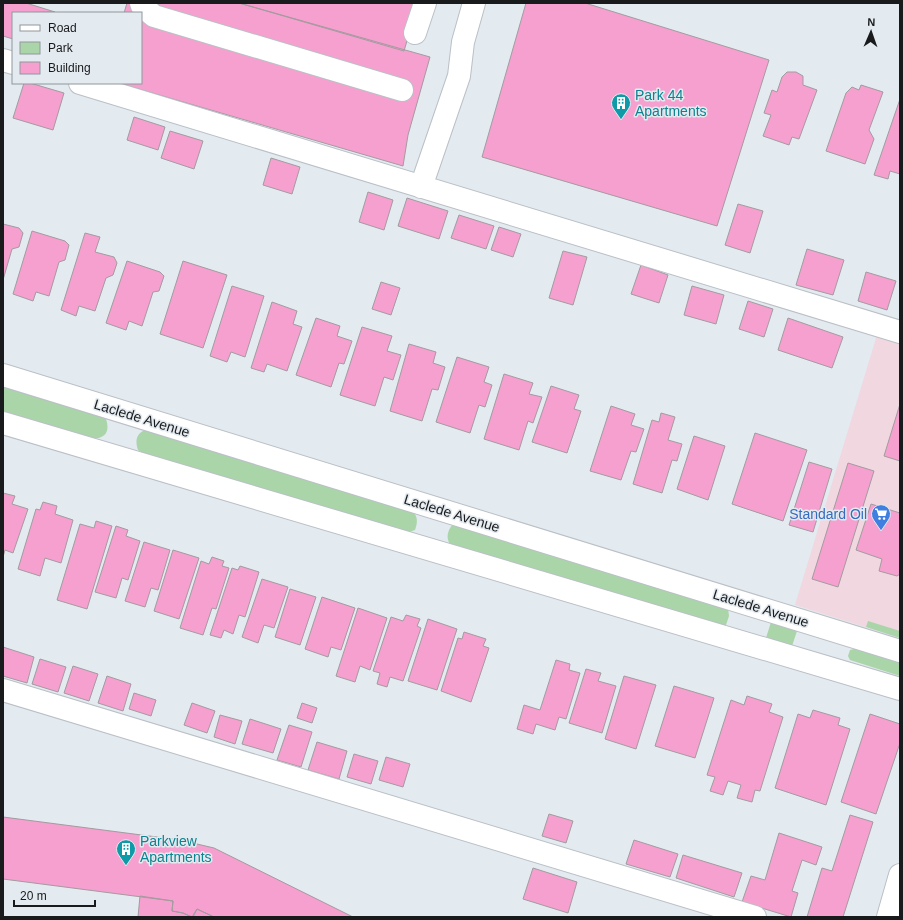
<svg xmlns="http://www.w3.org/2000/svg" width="903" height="920" viewBox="0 0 903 920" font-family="Arial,sans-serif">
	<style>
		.commercial { fill: #f1d7df }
		.green { fill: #aad5a9 }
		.building { fill: #f5a0cf; stroke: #a39b9f }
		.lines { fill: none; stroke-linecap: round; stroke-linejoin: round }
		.minor-casing { stroke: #bac0c6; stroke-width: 24 }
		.minor { stroke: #fff; stroke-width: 22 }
		.labels { text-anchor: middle; stroke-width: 3; stroke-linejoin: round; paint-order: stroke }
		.culture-label { font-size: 14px; fill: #0d838f; stroke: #e3eaf0; text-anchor: start }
		.street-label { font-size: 14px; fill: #181a1c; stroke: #e3eaf0 }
		.shop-label { font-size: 14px; fill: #366cbe; stroke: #e3eaf0; text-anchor: end }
	</style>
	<rect width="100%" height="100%" fill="#e3eaf0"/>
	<path class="commercial" d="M877 335 900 342V638L795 605Z"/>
	<path class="green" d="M3 386 100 416 106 419C111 434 103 440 89 438L3 411Z
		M145 430 411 510C418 516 418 521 415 530L409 532 142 453 138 450C135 441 136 434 145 430Z
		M453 524 728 608 729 616 726 625 718 627 452 547C445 539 447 531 453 524Z
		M772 619 798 628 791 649 765 641Z
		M868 621 900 631V638L866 627Z
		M854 649H858L900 662V676L850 660 848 656 850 650Z"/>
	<path class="building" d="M3 3H26L55 12 13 13V39L3 36Z
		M127 3H239L430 57 408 135 403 166 118 83H141V13H124Z
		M239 3H418L404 51Z
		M526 3H585L769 60 717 226 482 157Z
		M787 72H796L803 76V85L817 90 799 139 792 137 789 145 763 136 771 115 764 113 772 90 777 92 782 77Z
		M24 83H30L64 93 53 130 13 118Z
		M861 85 883 92 869 130 874 139 865 164 826 151 846 93 852 87 859 90Z
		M900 99V174L890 171 888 179 874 175Z
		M134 117 165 127 158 150 127 140Z
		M170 131 203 141 194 169 161 158Z
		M271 158 300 167 292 194 263 185Z
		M368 192 393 200 384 230 359 222Z
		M407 198 448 211 439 239 398 226Z
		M738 204 763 211 750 253 725 245Z
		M459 215 494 226 486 249 451 238Z
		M3 224 19 228 23 233 19 247 12 249 3 280Z
		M499 227 521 234 513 257 491 250Z
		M32 231 65 241 69 245 65 260 59 262 49 296 36 292 33 301 13 294Z
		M85 233 100 237 95 252 114 257 117 263 113 275 106 278 95 311 79 306 76 316 61 310Z
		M807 249 844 260 833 295 796 285Z
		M563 251 587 257 573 305 549 298Z
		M127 261 160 272 164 276 159 291 153 292 142 326 129 321 126 330 106 323Z
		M183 261 227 275 203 348 160 334Z
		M641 265 668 275 659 303 631 294Z
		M866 272 896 281 887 310 858 301Z
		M381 282 400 288 391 315 372 309Z
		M232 286 264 296 245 357 231 352 227 362 210 356Z
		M692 286 724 295 716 324 684 315Z
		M748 301 773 309 764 337 739 329Z
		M272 302 297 311 293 324 302 327 287 371 267 364 264 372 251 368Z
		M316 318 340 326 337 336 352 341 344 364 339 363 331 387 296 375Z
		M788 318 843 337 832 368 778 350Z
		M362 327 392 336 387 351 401 355 393 380 384 377 375 406 340 395Z
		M409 344 436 352 433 363 445 367 438 390 432 389 422 421 390 411Z
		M457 357 489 367 484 382 492 385 485 407 479 405 470 433 436 422Z
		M504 374 533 383 529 394 542 397 533 423 528 421 519 450 484 439Z
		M551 386 579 395 574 409 581 411 567 453 532 442Z
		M900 404V461L884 456Z
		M611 406 635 414 631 425 644 429 636 452 631 451 621 480 590 471Z
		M661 413 675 417 668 440 682 444 677 461 672 460 662 493 633 484 652 420 659 422Z
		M755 433 807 450 783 521 732 504Z
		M694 436 725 446 708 500 677 489Z
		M809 462 832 469 813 532 789 525Z
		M848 463 874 471 838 587 812 579Z
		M3 493 15 496 12 504 28 509 13 553 5 550 3 557Z
		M43 502 57 506 55 514 73 520 61 563 45 558 40 576 18 569 36 509 40 510Z
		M871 504 900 513V574L897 576 879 571 882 559 856 550Z
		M96 521 112 526 87 609 57 600 80 524 94 528Z
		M116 526 128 530 126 536 140 541 128 580 122 578 116 598 95 592Z
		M144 542 170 550 158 590 151 588 145 607 125 601Z
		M173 550 199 558 179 619 154 611Z
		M212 557 224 561 222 566 229 568 216 609 212 608 203 635 180 628 201 561 209 564Z
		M240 566 259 572 245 617 239 615 233 634 224 630 221 638 210 635 232 568 238 570Z
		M262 579 288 587 274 628 264 625 258 643 242 637Z
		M290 589 316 597 300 645 275 637Z
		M322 597 355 608 341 650 331 647 328 657 305 649Z
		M358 608 387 618 370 670 360 666 355 682 336 676Z
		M406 615 420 619 417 626 421 628 403 681 390 677 387 687 377 684 380 673 373 671 391 617 403 621Z
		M428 619 457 629 437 690 408 681Z
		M464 632 486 639 483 646 489 648 471 702 441 691 458 638 462 639Z
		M3 647 34 657 27 683 3 676Z
		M40 659 66 667 58 692 32 684Z
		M556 660 570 664 569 670 580 673 566 719 559 717 555 730 536 724 533 734 517 729 524 705 540 710Z
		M73 666 98 674 89 701 64 693Z
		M586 669 601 673 598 681 616 686 602 733 569 723Z
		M107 676 131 684 123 711 98 703Z
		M624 676 656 685 636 749 605 739Z
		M674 686 714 698 695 758 655 746Z
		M134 693 156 700 151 716 129 709Z
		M747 696 772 704 769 712 783 717 760 791 755 790 752 802 737 798 741 785 728 781 723 795 710 791 715 777 707 775 731 700 744 705Z
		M192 703 215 711 207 733 184 725Z
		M302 703 317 708 312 723 297 718Z
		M813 710 840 718 838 725 850 729 826 805 775 788 798 714 810 718Z
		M870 714 900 724V743L876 814 841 802Z
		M220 715 242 721 235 744 214 737Z
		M250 719 281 729 273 753 242 744Z
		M289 725 312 732 301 767 277 760Z
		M317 742 347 751 339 779 308 770Z
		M354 754 378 761 371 784 347 777Z
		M386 757 410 764 403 787 379 780Z
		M549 814 573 821 566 843 542 836Z
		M850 815 873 822 843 917H807L822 868 832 871Z
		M3 817 180 840 214 848 353 917H214L197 909 192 917 183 913 172 911 173 901 3 879Z
		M779 833 822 847 816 865 802 860 792 891 798 893 791 917 742 902 751 876 765 880Z
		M634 840 678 854 670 877 626 864Z
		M683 855 742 873 734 897 676 878Z
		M533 868 577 882 568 913 523 899Z
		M140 896 173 901 172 911 183 913 192 917H138Z
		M197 909 214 917H193Z"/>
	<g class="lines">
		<g class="minor-casing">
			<path id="minor" d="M141 3 142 6 154 16 402 90
				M415 33 425 3
				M3 60 13 63
				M80 83 900 332
				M421 187 459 76 463 42 474 3
				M3 375 900 651
				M3 423 900 689
				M3 690 755 917
				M888 917 900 875"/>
		</g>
		<use href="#minor" class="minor"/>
	</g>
	<defs>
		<g id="building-pin" transform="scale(1)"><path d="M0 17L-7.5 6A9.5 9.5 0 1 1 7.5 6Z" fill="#0f9aa8" stroke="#e3eaf0"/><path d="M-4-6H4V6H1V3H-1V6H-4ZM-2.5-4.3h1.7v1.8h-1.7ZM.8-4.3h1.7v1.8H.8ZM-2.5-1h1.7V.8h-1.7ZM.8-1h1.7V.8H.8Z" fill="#fff"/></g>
		<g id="supermarket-pin" transform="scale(1)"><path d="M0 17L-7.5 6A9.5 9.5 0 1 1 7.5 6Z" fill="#3f7fe0" stroke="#e3eaf0"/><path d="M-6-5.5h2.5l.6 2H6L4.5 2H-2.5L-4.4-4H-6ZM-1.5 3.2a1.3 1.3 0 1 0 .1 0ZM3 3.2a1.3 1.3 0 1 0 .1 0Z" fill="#fff"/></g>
	</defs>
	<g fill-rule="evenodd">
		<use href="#building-pin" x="621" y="103"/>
		<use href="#supermarket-pin" x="881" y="514"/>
		<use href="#building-pin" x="126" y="849"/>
	</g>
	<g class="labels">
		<g class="culture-label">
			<text x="635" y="100">Park 44<tspan x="635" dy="16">Apartments</tspan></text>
			<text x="140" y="846">Parkview<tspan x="140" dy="16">Apartments</tspan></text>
		</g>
		<g class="street-label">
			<text transform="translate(142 418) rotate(17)" y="5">Laclede Avenue</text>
			<text transform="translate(452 513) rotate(17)" y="5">Laclede Avenue</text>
			<text transform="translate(761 608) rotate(17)" y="5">Laclede Avenue</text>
		</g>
		<g class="shop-label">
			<text x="867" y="519">Standard Oil</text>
		</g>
	</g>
	<rect width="903" height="920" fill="none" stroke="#181a1c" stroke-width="8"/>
	<rect x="12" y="12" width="130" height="72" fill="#e3eaf0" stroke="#92979b"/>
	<rect x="20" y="25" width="20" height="6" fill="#ffffff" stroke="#92979b"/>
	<text x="48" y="32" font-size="12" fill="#181a1c">Road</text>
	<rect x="20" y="42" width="20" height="12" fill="#aad5a9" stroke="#92979b"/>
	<text x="48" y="52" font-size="12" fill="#181a1c">Park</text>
	<rect x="20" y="62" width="20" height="12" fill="#f5a0cf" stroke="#92979b"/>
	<text x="48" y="72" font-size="12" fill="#181a1c">Building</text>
	<g transform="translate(871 32) rotate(2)" stroke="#e3eaf0" stroke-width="3" paint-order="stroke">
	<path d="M0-3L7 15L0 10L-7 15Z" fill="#181a1c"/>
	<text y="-6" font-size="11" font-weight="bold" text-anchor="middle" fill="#181a1c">N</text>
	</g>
	<path d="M14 900v6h81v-6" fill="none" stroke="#181a1c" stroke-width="2"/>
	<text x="20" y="900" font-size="12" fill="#181a1c" stroke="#e3eaf0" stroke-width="3" paint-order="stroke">20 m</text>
</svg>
